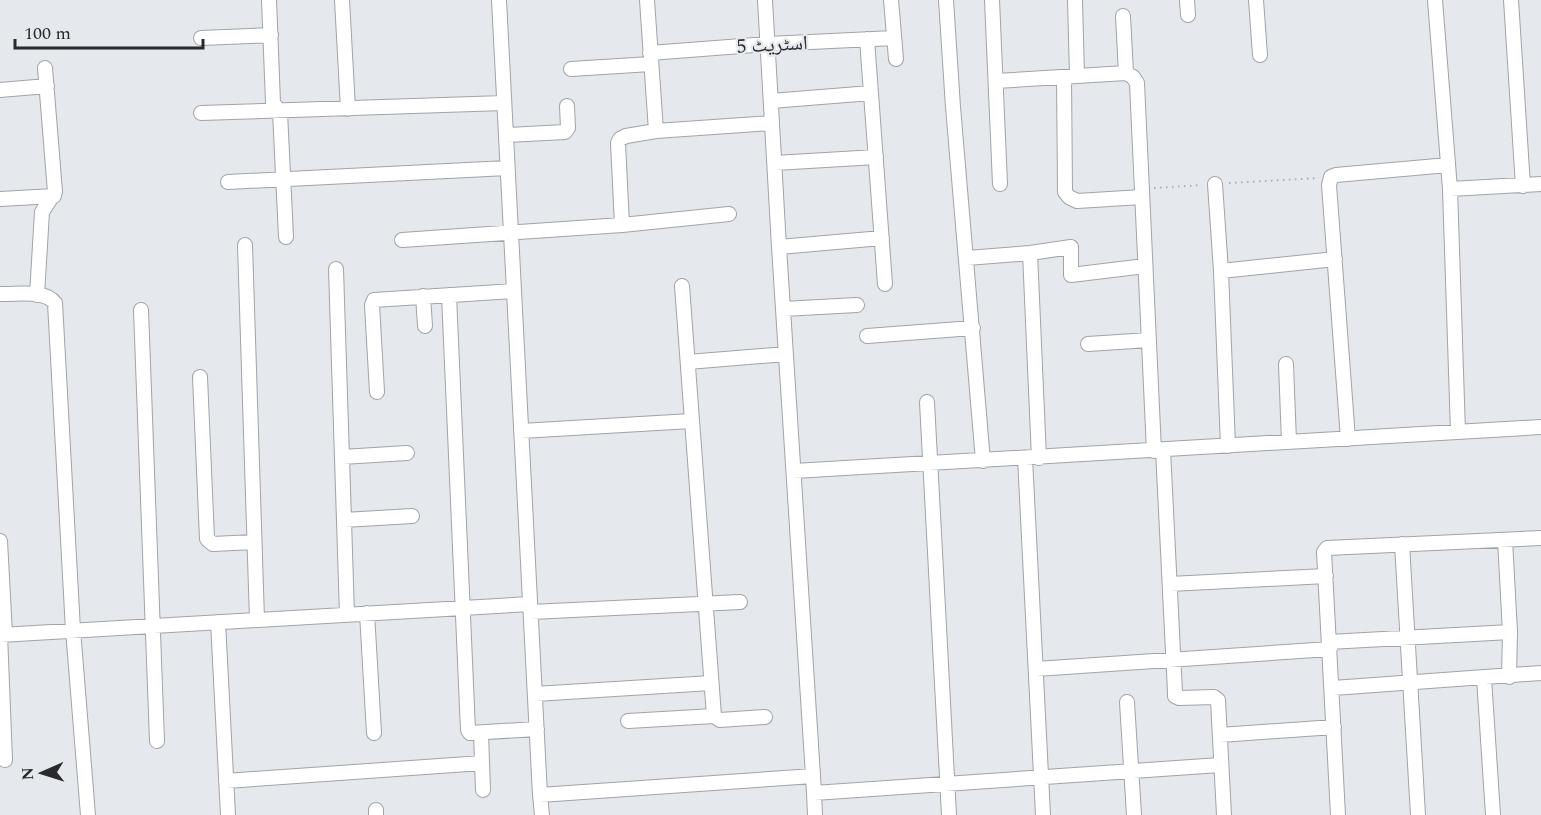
<svg xmlns="http://www.w3.org/2000/svg" width="1541" height="815" viewBox="0 0 1541 815" font-family="Spectral,'Noto Naskh Arabic',serif">
	<style>
		.lines { fill: none; stroke-linecap: round; stroke-linejoin: round }
		.minor-casing { stroke: #a0a4a8; stroke-width: 16 }
		.path { stroke: #aaadb1; stroke-width: 2; stroke-dasharray: 1.5 4.5; stroke-linecap: butt }
		.minor { stroke: #fff; stroke-width: 14 }
		.labels { text-anchor: middle; stroke-width: 4.5; stroke-linejoin: round; paint-order: stroke }
		.street-label { font-size: 20px; fill: #282a2c; stroke: #e5e8ed }
	</style>
	<rect width="100%" height="100%" fill="#e5e8ed"/>
	<g class="lines">
		<g class="minor-casing">
			<path id="minor" d="M269 0 273 103 280 112 286 237
				M342 0 348 109
				M499 0 540 795
				M647 0 656 131
				M765 0 779 247 813 776
				M891 0 896 59
				M946 0 953 107 983 461
				M992 0 1000 184
				M1075 0 1077 76
				M1187 0 1188 15
				M1256 0 1260 55
				M1435 0 1450 189 1458 432
				M1511 0 1523 186
				M1123 16 1126 73
				M201 38 271 35
				M867 39 885 284
				M650 53 768 44 894 38
				M571 69 651 64
				M1064 77 1065 192 1069 197 1077 201 1142 197
				M996 81 1126 73 1133 77 1137 83 1154 451
				M0 90 47 86
				M771 101 871 93
				M201 113 504 103
				M506 135 565 132 568 128 567 106
				M775 163 876 157
				M228 182 507 168
				M1215 184 1221 271 1228 446
				M1450 189 1541 184
				M0 199 54 196
				M622 225 618 143 620 139 626 136 656 131 772 123
				M402 240 622 225 729 214
				M245 245 257 620
				M779 247 882 238
				M1030 253 1039 458
				M967 258 1030 253 1071 247V275L1145 266
				M336 269 347 615
				M1221 271 1335 259
				M682 286 714 716 720 720 765 717
				M0 294C16 295 44 289 55 303L73 630 88 815
				M37 295 42 212 55 192 45 68
				M449 295 468 730 470 733 537 729
				M423 296 425 326
				M783 309 857 305
				M141 310 157 741
				M867 336 973 328
				M1088 344 1149 340
				M688 362 786 354
				M1286 364 1289 442
				M200 377 207 539 213 544 254 542
				M377 392 372 305 374 300 514 291
				M927 402 949 815
				M521 431 691 421
				M1348 439 1329 185 1331 177 1336 175 1448 165
				M1163 450 1175 692V696L1179 698 1214 697 1218 700 1224 815
				M342 457 407 453
				M1025 458 1043 815
				M794 471 1541 427
				M344 520 412 516
				M1505 540 1510 632 1509 677
				M0 541 5 634
				M1402 544 1418 815
				M1170 584 1326 576
				M531 612 740 602
				M367 613 374 733
				M218 622 228 815
				M0 634 5 760
				M0 635 530 604
				M1329 642 1510 632
				M1036 669 1330 649
				M1484 678 1493 815
				M1333 688 1541 673
				M535 694 711 683
				M1127 702 1134 815
				M628 721 714 716
				M481 733 483 790
				M1220 735 1334 727
				M226 781 482 763
				M814 793 815 815
				M376 810V815
				M542 815 540 795 813 776 814 793 1220 765
				M1338 815 1324 552 1327 548 1541 538"/>
		</g>
		<path class="path" d="M1229 183 1319 178
			M1154 188 1202 185"/>
		<use href="#minor" class="minor"/>
	</g>
	<g class="labels">
		<g class="street-label">
			<text transform="translate(772 44) rotate(-3)" y="7">اسٹریٹ 5</text>
		</g>
	</g>
	<g transform="translate(42 773) rotate(267)" stroke="#e5e8ed" stroke-width="4.5" paint-order="stroke">
	<path d="M0-4.5L10 22L0 15L-10 22Z" fill="#282a2c"/>
	<text y="-9" font-size="16" font-weight="bold" text-anchor="middle" fill="#282a2c">N</text>
	</g>
	<path d="M15 39v9h188v-9" fill="none" stroke="#282a2c" stroke-width="3"/>
	<text x="24" y="39" font-size="18" fill="#282a2c" stroke="#e5e8ed" stroke-width="4.5" paint-order="stroke">100 m</text>
</svg>
